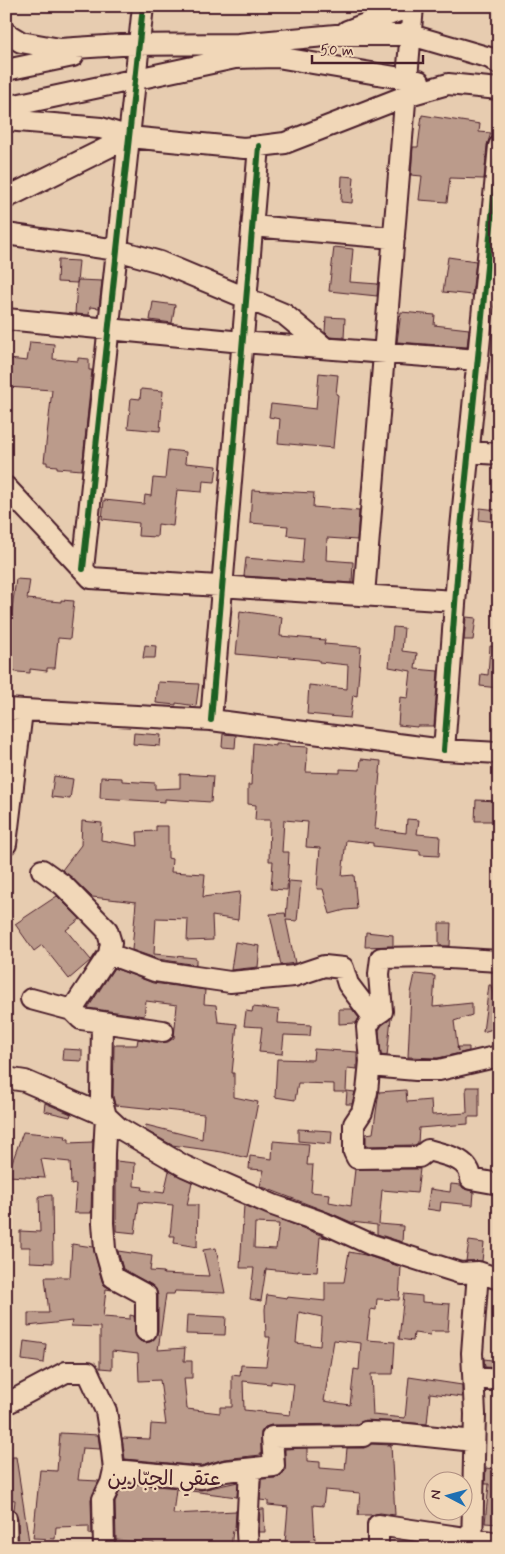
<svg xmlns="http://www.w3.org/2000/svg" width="505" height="1554" viewBox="0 0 505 1554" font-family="Mynerve,'Playpen Sans Arabic',sans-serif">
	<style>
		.building { fill: #bb9b8b; stroke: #4a1f2b; fill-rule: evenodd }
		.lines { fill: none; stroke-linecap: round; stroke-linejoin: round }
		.minor-casing { stroke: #4a1f2b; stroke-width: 24 }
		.minor { stroke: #f1d7b8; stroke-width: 20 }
		.cycleway-casing { stroke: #f1d7b8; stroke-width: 9 }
		.cycleway { stroke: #1b5e20; stroke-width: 6 }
		.labels { text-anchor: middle; stroke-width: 4.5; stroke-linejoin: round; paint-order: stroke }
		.quarter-label { font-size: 21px; fill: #4a1f2b; stroke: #f1d7b8 }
	</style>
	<rect width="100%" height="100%" fill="#e7ccb0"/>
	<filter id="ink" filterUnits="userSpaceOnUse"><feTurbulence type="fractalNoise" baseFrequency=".02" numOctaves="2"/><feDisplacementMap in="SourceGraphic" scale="10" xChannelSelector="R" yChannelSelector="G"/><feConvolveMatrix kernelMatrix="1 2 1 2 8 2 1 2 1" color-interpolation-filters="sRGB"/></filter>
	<g filter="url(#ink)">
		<path class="building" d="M422 115 480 124 479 132 491 133 487 145 484 179 450 178 447 202 419 200 422 176 411 175 413 147H418Z
			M342 176 354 177 352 203 341 202Z
			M334 247 353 249 350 282 378 284 377 296 329 291Z
			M448 257 476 261 472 295 443 292Z
			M58 260 79 261 77 283 78 280 102 281 99 308 90 307 89 315 75 314 77 283 57 282Z
			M153 302 175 305 172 323 150 320Z
			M401 312 435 315 434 325 469 329 467 347 397 342Z
			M326 317 345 318 344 338 330 337 325 332Z
			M30 342 54 344 53 359 78 361V358L89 359V370H92L82 470 57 468V466L47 465V462H44L52 390 7 387 9 359 27 361Z
			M319 373 338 375 336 394 338 395 333 448 278 443 280 419 269 417 271 404 316 409Z
			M141 389 163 391 160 431 128 428 131 398 140 399Z
			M168 450 186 452 185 463 217 466 215 482 203 481 202 492 177 490 173 526 158 524 157 537 138 536 139 523 102 519 104 500 144 504 145 495 151 496 153 478 165 479Z
			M252 490 314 493 313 507 359 511 357 540 327 538 326 560 353 562 352 583 244 576 246 558 302 563 304 537 287 535 288 526 250 523Z
			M480 508 497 510 496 522 479 520Z
			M16 579 30 580 27 599 61 602V600L74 601 70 639 58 638 55 668H47V671L30 669V673L6 671V615L11 616Z
			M240 611 282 617 280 636 325 640 324 644 361 647 357 696 353 695 350 718 307 714 309 685 347 689 348 665 319 662V660L278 656V658L236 654Z
			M466 617 476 618 473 640H464Z
			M393 627 404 628 402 651 417 653 415 669 438 671 434 726H417V727L398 725 400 697 408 698 411 671 389 667Z
			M145 645 156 646 155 658H143Z
			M490 646 499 647V688L480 686 481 674 488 675Z
			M158 682 199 684 196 706 176 703V705L156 703Z
			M134 733 161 735 160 746 133 744Z
			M223 734 236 735 235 748 222 747Z
			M253 743 276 746V744H289V746L308 747 306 772 340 773V769L360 770 361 759 381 761 375 829 406 833 407 819 419 820 417 834 440 836 439 856 420 855V851L373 846V843L346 840 342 876 354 875 357 909 345 910 330 914 323 889H317L320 848 306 847 308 822 284 820 282 852H289L287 890 271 889 273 861H269L270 820H255L256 805 248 804V785H251Z
			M180 774 213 776 211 802 165 799V802L100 798 101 777 122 778V781L155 783V789L180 788Z
			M54 776 73 779 70 799 51 797Z
			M476 800 499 801V821H475Z
			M82 821 102 823 101 840 138 846 137 832 156 831V826H168V858L172 859 171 872 205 874 203 897 240 892 238 920 212 916 213 940 187 941 188 919 156 918 154 954 196 958V965L158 959 132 950 136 902 92 897 71 877 62 870 81 845Z
			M289 881 301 882 297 921 286 920 295 963 281 965 270 914 285 913 286 917Z
			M57 896 80 919 66 930 91 960 69 979 42 945 34 951 15 924Z
			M439 923H451L450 946H439Z
			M366 932 393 935V946L365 947Z
			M235 942 260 946 258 967 231 970Z
			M114 968 153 983 205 990 204 1004 216 1005 218 1022 237 1024 232 1073H234V1097L258 1102 247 1158 222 1152 172 1145 145 1130 146 1125 202 1139 204 1114 115 1105 113 1096 114 1045H137L138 1039 161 1043 168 1042 174 1038 177 1005 146 1001 144 1016 88 1008Z
			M415 974 435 976 433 1007 472 1003V1015L454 1021 458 1051 457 1047H469V1051L438 1058 408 1057 411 993Z
			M489 985H491L496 1009 499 1008V1027L483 1032Z
			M253 1007 279 1010 278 1023 311 1025 310 1036 284 1035 282 1054 259 1052 262 1027 244 1026 246 1011 252 1012Z
			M339 1009H352L359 1018 356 1023 339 1024Z
			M391 1018 387 1056 381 1055 379 1030 382 1025Z
			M63 1049 82 1050V1061L62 1060Z
			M314 1049 357 1052V1069L347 1068 346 1092H334V1084L298 1083 295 1100 275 1097 277 1059 313 1060Z
			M466 1087H479V1117H468V1124L419 1128 418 1143 415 1145 366 1146V1134L373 1133 379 1092 406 1090 407 1102 431 1100 432 1115 467 1113Z
			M347 1091 355 1092 352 1104H346Z
			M45 1103 71 1114 70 1117 44 1111Z
			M298 1129 332 1131 331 1144 298 1141Z
			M23 1132 66 1136 65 1139H69V1143L92 1142 93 1138 91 1213H74L76 1184 71 1185 70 1162 41 1159 45 1178 7 1176Z
			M273 1141 309 1144 307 1165H313L311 1192 330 1194 329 1202 351 1206 355 1169H420L417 1193 382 1190 379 1224 403 1226 402 1242 377 1234V1225L351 1222 328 1212 260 1186 264 1170 249 1169 250 1156 272 1159Z
			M116 1161 135 1163 134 1186 143 1187 142 1190 164 1193 169 1171 192 1182 187 1205H198L197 1247 174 1243 175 1236H170L173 1205 139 1202 135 1233 116 1231Z
			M451 1184 461 1185 463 1188 474 1192 473 1205 441 1202 440 1211 427 1209 430 1189 450 1192Z
			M52 1195 53 1263 30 1262V1247H20V1231L40 1232 39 1196Z
			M244 1205 328 1238 320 1237 317 1272 298 1271V1272L266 1269 261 1301 250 1299 254 1268H240ZM255 1223 279 1224 276 1249 254 1248Z
			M469 1241 484 1243 482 1261H466Z
			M72 1244 93 1247 102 1281 104 1285 112 1290 106 1289 103 1317 130 1319V1315L134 1316 136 1336 140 1341 146 1343 152 1341 156 1336 158 1331V1295L156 1289 152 1285 123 1269 118 1251 152 1256 150 1271 164 1272 163 1274 209 1276 203 1250 216 1248 225 1293 175 1291 174 1294H166L158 1350 185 1348 184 1361H192V1378H184L187 1409 220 1413V1407H232V1375L240 1376 241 1365 266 1366 270 1337H266L265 1309 267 1295 287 1298V1297L325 1301V1282H344L349 1252 365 1255 401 1267 399 1300 377 1299 376 1310 371 1309 367 1340 395 1342 393 1374H371L373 1415 405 1418 409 1377 462 1385V1397L430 1393 427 1424 366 1420 357 1424 271 1425 265 1427 261 1432V1455L224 1459 201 1466 125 1459 122 1438 150 1439 151 1424 166 1425 160 1380 139 1381 138 1354 112 1351V1369L100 1368V1327L71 1326 72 1321 28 1326V1313H49L45 1277H70ZM299 1312 322 1317 320 1346 296 1343ZM334 1340 361 1343 359 1370 354 1369 350 1405 324 1401ZM243 1381 271 1384V1381L294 1384 290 1415 244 1410Z
			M404 1294 422 1296V1302L450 1304 448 1331H431L430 1335 414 1333 413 1341 399 1339Z
			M187 1315 226 1317 225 1335 186 1334Z
			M24 1341 46 1344 44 1363 22 1360Z
			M484 1359 499 1361V1368L485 1367Z
			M60 1433 98 1435 100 1449 82 1448 78 1480 99 1481 91 1499 92 1534H89V1526L56 1527 55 1539 33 1538 40 1470 57 1471Z
			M371 1444 391 1445 395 1515 380 1513 372 1515H358L360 1493 325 1490 323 1506 313 1505 315 1541 300 1542V1545L285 1543 288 1507 268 1505V1501L260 1500 261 1479 276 1478 281 1475 285 1471V1449L307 1448V1461L320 1462V1468L345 1470 347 1448H364Z
			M12 1457H16L30 1548H19L18 1518 14 1510 15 1500 8 1499Z
			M486 1468 499 1470V1524L485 1523 489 1484H485Z
			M238 1482 237 1497 176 1489 173 1514 236 1511 235 1530H233L231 1548H154V1543L116 1540 115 1502 123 1483 201 1490Z
			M260 1509H264L265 1532H259Z"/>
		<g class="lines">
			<g class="minor-casing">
				<path id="minor" d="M347 31 412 6
					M6 33 21 42 60 49 121 45 238 44 336 35H411L490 58 499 64
					M6 70 73 56
					M6 107 235 58 277 57 419 81
					M6 120 101 128 129 137 244 148 285 143 406 96 448 84 499 89
					M6 198 129 137
					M252 226 394 238
					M6 234 117 250 160 262 284 314 325 348
					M6 319 242 342 478 360
					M469 452 499 454
					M6 487 91 578 455 601
					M83 569 143 6
					M364 595 413 6
					M6 709 211 720 444 750 499 753
					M211 720 259 146
					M444 750 460 538 499 146
					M6 844 22 711
					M42 870 63 885 107 930 111 943 109 954 155 971 230 982 294 976 324 966 343 968 348 984 373 1017
					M499 961 432 957 381 958 379 974 382 1011 373 1017 367 1027 370 1061 367 1092 362 1112 354 1124V1152L357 1158 419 1157 428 1150C445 1155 470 1158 471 1179L499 1184
					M31 999 72 1010 109 954
					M72 1010 81 1019 163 1031
					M102 1022 101 1098 106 1116 104 1153 103 1223 105 1249 113 1277 146 1295V1331
					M370 1066 416 1070H439L499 1056
					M6 1078 25 1081 106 1116 119 1128 184 1166 273 1205 324 1223 372 1245 460 1273 478 1272 499 1279
					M474 1378 499 1380
					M6 1404 66 1372H88L106 1411 111 1442 114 1470 111 1483 103 1499 104 1548
					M114 1470 202 1478 225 1471 274 1466 272 1437 363 1436 366 1432 398 1433 474 1441
					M6 1518 7 1548
					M248 1548 247 1532 250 1469
					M378 1548V1525L499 1543
					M472 1548 475 1414 472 1353 478 1272"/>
			</g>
			<use href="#minor" class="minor"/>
			<g class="cycleway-casing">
				<path id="cycleway" d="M83 569 143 6
					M211 720 259 146
					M444 750 460 538 499 146"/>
			</g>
			<use href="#cycleway" class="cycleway"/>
		</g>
	</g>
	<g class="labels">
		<g class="quarter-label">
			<text x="164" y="1485">عتقي الجبّارين</text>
		</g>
	</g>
	<rect width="505" height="1554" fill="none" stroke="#f1d7b8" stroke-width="25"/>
	<rect x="12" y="12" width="480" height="1529" fill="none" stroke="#4a1f2b" stroke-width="2" filter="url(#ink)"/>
	<g transform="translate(448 1496) rotate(276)"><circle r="24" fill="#f1d7b8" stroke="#ae8d80"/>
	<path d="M0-4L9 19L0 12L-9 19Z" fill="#1f6fb2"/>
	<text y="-8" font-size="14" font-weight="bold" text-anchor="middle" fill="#4a1f2b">N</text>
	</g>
	<path d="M312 55v8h111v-8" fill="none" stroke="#4a1f2b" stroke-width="2.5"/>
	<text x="320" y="55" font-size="15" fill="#4a1f2b" stroke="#f1d7b8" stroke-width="4" paint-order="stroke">50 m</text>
</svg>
